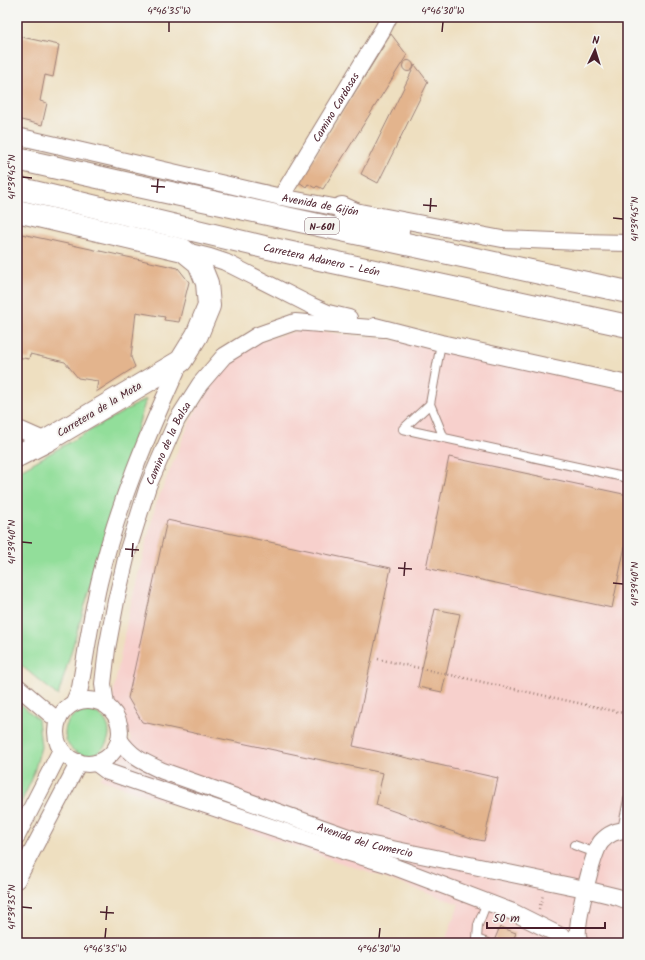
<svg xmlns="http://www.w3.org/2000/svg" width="645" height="960" viewBox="0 0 645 960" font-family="Kalam,sans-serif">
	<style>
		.built { fill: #f7d0cc }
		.green { fill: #92de9a; stroke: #6e7e62 }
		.building { fill: #e3b48d }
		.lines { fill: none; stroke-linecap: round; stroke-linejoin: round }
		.service-casing { stroke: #9c7f76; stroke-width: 10 }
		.minor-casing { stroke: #9c7f76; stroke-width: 18 }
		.secondary-casing { stroke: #9c7f76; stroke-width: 24 }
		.trunk-casing { stroke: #9c7f76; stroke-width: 24 }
		.path { stroke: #9c7f76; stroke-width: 2.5; stroke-dasharray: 1 3; stroke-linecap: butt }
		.service { stroke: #fff; stroke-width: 8 }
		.minor { stroke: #fff; stroke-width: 16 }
		.secondary { stroke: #fff; stroke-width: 22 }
		.trunk { stroke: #fff; stroke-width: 22 }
		.ticks { fill: none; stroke: #4a1f2b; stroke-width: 1.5 }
		.labels { text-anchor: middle; stroke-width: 4; stroke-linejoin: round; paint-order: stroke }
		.shield { fill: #f6f6f2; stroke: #7e6067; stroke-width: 1 }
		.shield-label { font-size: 10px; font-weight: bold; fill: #4a1f2b }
		.street-label { font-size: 11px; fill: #4a1f2b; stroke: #f6f6f2 }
		.neatline { fill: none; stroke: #4a1f2b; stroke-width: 1.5 }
		.ticks-label { font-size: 10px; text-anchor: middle; fill: #4a1f2b }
	</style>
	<rect width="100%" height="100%" fill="#f6f6f2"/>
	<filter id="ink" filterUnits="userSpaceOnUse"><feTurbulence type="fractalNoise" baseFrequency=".025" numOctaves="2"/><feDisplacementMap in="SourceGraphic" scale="8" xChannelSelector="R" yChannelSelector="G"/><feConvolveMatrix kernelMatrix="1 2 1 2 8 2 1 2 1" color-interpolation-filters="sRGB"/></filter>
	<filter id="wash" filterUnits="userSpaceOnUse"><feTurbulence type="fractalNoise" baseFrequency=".012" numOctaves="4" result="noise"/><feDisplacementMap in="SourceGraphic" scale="16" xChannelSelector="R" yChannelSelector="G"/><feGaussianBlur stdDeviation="0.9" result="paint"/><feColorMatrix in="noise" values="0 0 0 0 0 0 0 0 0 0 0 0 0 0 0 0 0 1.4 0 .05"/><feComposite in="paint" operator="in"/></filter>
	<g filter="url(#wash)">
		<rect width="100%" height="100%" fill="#eedfc0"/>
		<path class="built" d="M303 329 401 341 628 390V943H444L459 904 100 779 131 739 112 700 128 616 156 504 191 419 217 377 255 342Z"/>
		<path class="green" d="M146 399 58 696 17 662V472Z
			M17 701 38 719 41 747 32 779 17 811Z
			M65 733a22 22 0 1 1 44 0a22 22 0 1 1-44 0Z"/>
		<g id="blocks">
			<path class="building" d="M391 34 407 55 323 189 317 186 315 188 308 184 306 187 299 182Z
				M17 36 59 45 53 77 45 75 40 101 47 103 42 125 17 119Z
				M402.5 66a5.5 5.5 0 1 1 11 0a5.5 5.5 0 1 1-11 0Z
				M415 65 428 82 378 183 361 174Z
				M17 233 178 268 189 282 179 322 164 320 165 317 136 312 131 357 135 367 96 392 98 381 78 378 65 362 30 354 29 359 17 357Z
				M449 457 628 495V532L612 608 426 568Z
				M167 520 391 568 353 746 498 778 484 841 474 839 376 805 383 773 142 722 128 698Z
				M435 609 460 614 442 692 418 687Z
				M500 927 516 933 512 943H493Z"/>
		</g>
	</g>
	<g filter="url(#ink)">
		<use href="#blocks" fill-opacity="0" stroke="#9c7f76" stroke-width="1"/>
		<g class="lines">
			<g class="service-casing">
				<path id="service" d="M441 343 430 404 444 438
					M403 429 628 478
					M403 429 430 404
					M622 830 628 800
					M574 845 596 853
					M487 902 478 925 477 939 487 943"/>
			</g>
			<g class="minor-casing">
				<g id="minor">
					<path id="s1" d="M17 136 281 197 502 239 581 242 628 243"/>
					<path id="s2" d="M281 197 383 29 389 17"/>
					<path d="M186 251 210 257 225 262 310 305 328 313 349 318"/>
					<path d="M375 326 441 343 628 384"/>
					<path d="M17 430H21L46 441"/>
					<path d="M17 686 57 720"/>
					<circle cx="88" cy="732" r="32"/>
					<path d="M74 702 80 688C86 653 91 618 99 583 117 506 148 433 181 361"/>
					<path id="s3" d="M106 705 103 684 107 649 116 601 128 550 148 486 177 420 200 384 224 356 258 335 295 322 384 329"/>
					<path id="s4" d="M119 739C131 757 143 762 163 771L368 844 585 889 618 897 628 901"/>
					<path d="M96 763 108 772 134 781 343 851 387 864 513 912 575 943"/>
					<path d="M17 836 61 750"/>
					<path d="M17 880 79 762"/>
					<path d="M580 943C580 941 579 939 578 937 576 923 592 854 601 842 608 834 617 830 628 830"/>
				</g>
			</g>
			<g class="secondary-casing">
				<path id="secondary" d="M17 211 183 250 199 263 207 283 209 306 197 335 181 361 46 441 17 456"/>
			</g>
			<g class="trunk-casing">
				<g id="trunk">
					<path d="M17 159 129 184 628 292"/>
					<path id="s5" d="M17 188 264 247 628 326"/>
					<path d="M342 208 387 228 398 230"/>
				</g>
			</g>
			<path class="path" d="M378 659 628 714
				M539 909 543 895"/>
			<use href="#service" class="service"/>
			<use href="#minor" class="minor"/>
			<use href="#secondary" class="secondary"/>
			<use href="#trunk" class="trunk"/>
		</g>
	</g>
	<path class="ticks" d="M169 32V22M442 32 443 22M22 177 32 178M151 186 165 187M157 193 158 179M423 205 437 206M430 212 431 198M613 218 623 219M22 542 32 543M125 549 139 550M132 557 133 543M398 568 412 569M404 576 405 562M613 583 623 584M22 907 32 908M100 912 114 913M106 920 107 906M105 938 106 928M379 938 380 928"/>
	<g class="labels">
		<rect class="shield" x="305" y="218" width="34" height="16" rx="3"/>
		<g class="shield-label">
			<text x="322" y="230">N-601</text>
		</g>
		<g class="street-label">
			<text dy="4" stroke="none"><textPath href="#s2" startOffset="105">Camino Cardosas</textPath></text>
			<text dy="4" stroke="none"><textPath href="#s1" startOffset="311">Avenida de Gijón</textPath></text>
			<text dy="4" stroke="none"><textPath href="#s5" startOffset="313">Carretera Adanero - León</textPath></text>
			<text transform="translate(99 409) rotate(-31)" y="4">Carretera de la Mota</text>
			<text dy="4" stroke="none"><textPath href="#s3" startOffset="272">Camino de la Balsa</textPath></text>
			<text dy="4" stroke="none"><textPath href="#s4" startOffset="269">Avenida del Comercio</textPath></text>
		</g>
	</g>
	<rect width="645" height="960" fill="none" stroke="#f6f6f2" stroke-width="44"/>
	<g transform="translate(595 50) rotate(4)" stroke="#f6f6f2" stroke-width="3" paint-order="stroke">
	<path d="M0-3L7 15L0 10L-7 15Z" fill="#4a1f2b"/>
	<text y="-6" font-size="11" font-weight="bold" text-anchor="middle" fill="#4a1f2b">N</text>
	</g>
	<path d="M487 922v6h118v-6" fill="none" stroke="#4a1f2b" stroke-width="2"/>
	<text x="493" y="922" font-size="12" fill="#4a1f2b" stroke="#f6f6f2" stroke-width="3" paint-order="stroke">50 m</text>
	<rect x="22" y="22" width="601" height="916" class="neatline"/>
	<g class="ticks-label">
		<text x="169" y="14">4°46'35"W</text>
		<text x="443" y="14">4°46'30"W</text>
		<text transform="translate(11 177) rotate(-90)" y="4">41°39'45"N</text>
		<text transform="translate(634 219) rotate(-90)" y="4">41°39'45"N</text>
		<text transform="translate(11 542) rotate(-90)" y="4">41°39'40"N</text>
		<text transform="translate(634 584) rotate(-90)" y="4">41°39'40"N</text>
		<text transform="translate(11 907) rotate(-90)" y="4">41°39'35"N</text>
		<text x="105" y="952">4°46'35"W</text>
		<text x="379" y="952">4°46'30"W</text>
	</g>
</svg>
